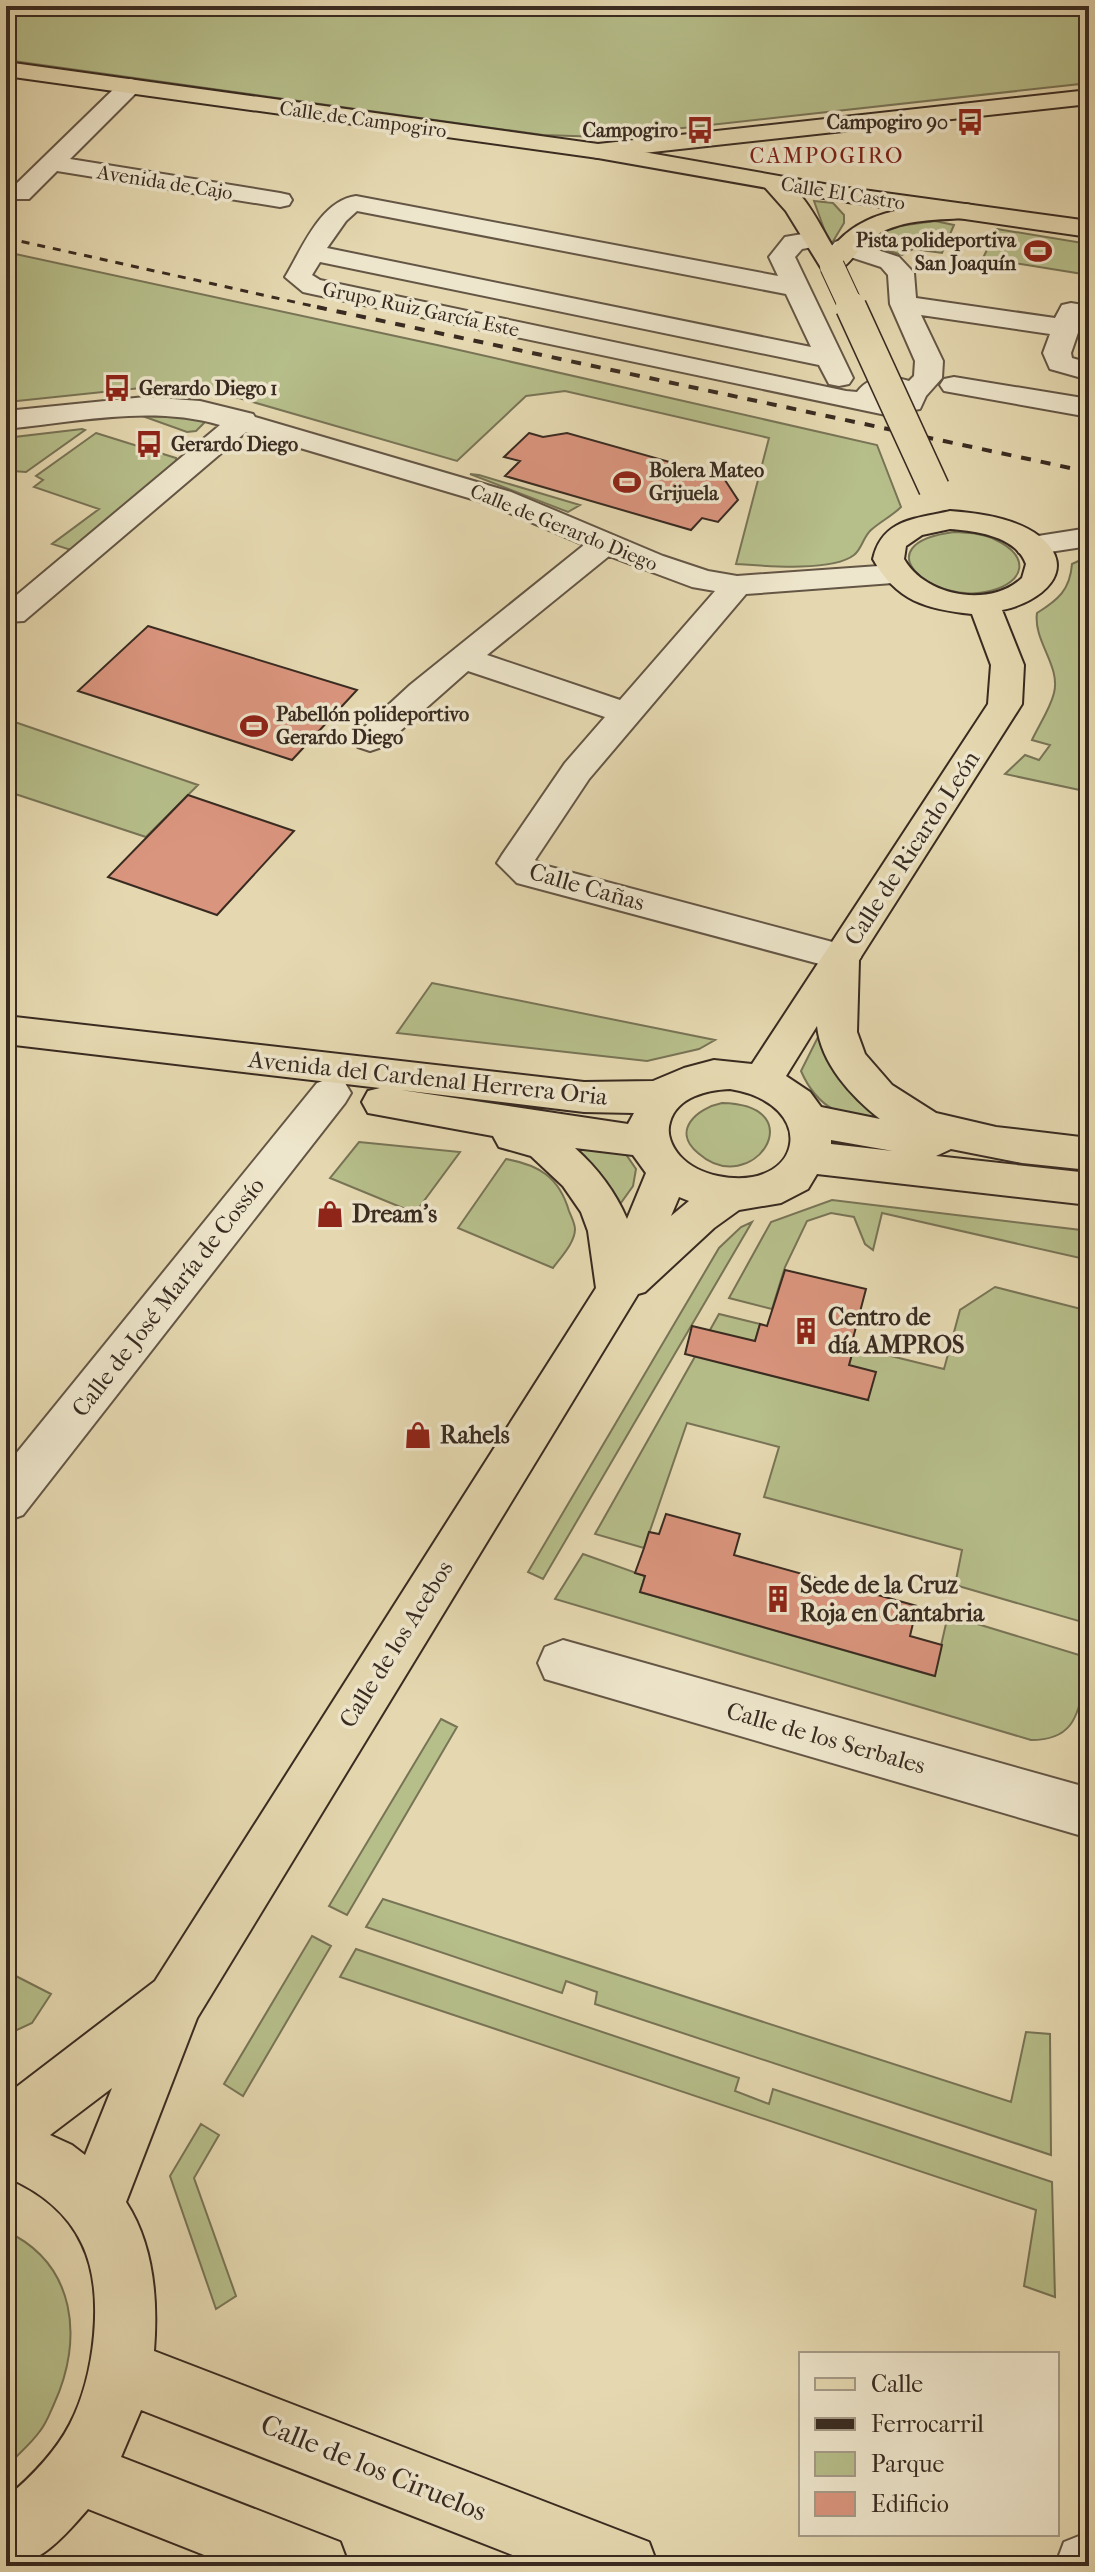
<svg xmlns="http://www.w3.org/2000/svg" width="1095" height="2572" viewBox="0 0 1095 2572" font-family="'IM FELL French Canon',serif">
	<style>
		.green { fill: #b6be8a; stroke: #787456; stroke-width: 2 }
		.building { fill: #da957e; stroke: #392b21; stroke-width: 2 }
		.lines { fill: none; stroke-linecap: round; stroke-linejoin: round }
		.minor-casing { stroke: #645645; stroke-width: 4 }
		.major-casing { stroke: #392b21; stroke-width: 4 }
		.highway-casing { stroke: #392b21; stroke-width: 4 }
		.minor { fill: #eee6cc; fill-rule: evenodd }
		.major { fill: #e5d8b0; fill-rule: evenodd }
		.highway { fill: #e5d8b0; fill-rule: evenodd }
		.rail-far1 { stroke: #392b21; stroke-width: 3; stroke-dasharray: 8 8; stroke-linecap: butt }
		.rail { stroke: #392b21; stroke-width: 4; stroke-dasharray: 10 10; stroke-linecap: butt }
		.major-bridge-far1-casing { stroke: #392b21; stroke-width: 26; stroke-linecap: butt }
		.major-bridge-casing { stroke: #392b21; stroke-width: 33; stroke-linecap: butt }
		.major-bridge-far1 { stroke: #e5d8b0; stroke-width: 24 }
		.major-bridge { stroke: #e5d8b0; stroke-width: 30 }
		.labels { text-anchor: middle; stroke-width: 7; stroke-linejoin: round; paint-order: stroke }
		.far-street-label { font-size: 20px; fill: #392b21; stroke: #eee6cc }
		.far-poi-label { font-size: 20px; font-weight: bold; fill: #392b21; stroke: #eee6cc; text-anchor: start }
		.far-neighbourhood-label { font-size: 22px; letter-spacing: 2px; fill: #7a1f14; stroke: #eee6cc }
		.street-label { font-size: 24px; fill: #392b21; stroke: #eee6cc }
		.poi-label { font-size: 24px; font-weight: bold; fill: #392b21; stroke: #eee6cc; text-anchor: start }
		.near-street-label { font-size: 28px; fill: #392b21; stroke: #eee6cc }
	</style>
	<rect width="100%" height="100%" fill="#e5d8b0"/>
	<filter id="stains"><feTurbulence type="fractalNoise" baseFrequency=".0025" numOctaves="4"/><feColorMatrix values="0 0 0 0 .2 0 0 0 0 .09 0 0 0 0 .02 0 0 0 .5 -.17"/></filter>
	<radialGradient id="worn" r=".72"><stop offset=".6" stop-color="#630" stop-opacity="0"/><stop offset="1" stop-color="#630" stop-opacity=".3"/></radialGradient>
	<path class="green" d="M6 6H1089V83L602 137 543 135 6 60Z
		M814 201 833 203 844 215V223L832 243 828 240Z
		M935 221 954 225 942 253 913 249 902 255 867 244 869 238 899 226Z
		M997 229 1089 244V275L983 258Z
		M6 252 437 345 877 445 901 507C892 516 881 521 871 530 863 537 862 549 854 555 832 572 764 566 736 564L769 438 565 391 526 396 457 461 239 398 199 390 141 388 17 401 6 398Z
		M134 413 200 418 205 422 196 431 187 432Z
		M82 429 85 430 26 472 12 471 6 475V438Z
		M96 433 176 458V464L74 551 52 544 99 509 34 487 43 480 36 476Z
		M470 474 479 475 580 505 568 512Z
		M954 532C968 533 983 533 996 540 1030 556 1026 582 990 591 932 606 861 544 954 532Z
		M1089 556V792L1005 774 1025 755 1039 760 1050 745 1032 740C1039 725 1050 709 1054 693 1061 666 1033 641 1037 613 1058 600 1070 590 1072 564Z
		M6 719 198 785 146 837 6 791Z
		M432 983 715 1040 699 1049 647 1061 397 1033Z
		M819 1035 896 1127C852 1117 821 1117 801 1071Z
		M722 1103C816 1105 752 1201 698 1153 671 1131 697 1108 722 1103Z
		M543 1136 625 1153 636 1169 633 1186 613 1214Z
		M359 1142 460 1152 415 1213 330 1178Z
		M506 1159C539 1165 559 1177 569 1211 571 1216 575 1224 575 1229 575 1243 560 1258 553 1268L458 1228Z
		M832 1200 1089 1231V1260L882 1213 873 1250 865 1244 854 1217 831 1213 807 1221 785 1267 772 1309 729 1298 771 1222Z
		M752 1222 543 1579 528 1572 719 1248 741 1227Z
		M995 1287 1089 1311V1624L955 1585 962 1550 764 1497 779 1447 687 1423 644 1548 595 1534 719 1314 760 1324 755 1341 727 1364 868 1400 849 1365 854 1347 944 1369 960 1310Z
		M583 1554 645 1576 640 1592 934 1676 948 1615 1089 1658V1668C1077 1708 1080 1740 1031 1740L555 1599Z
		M441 1719 457 1727 347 1915 329 1906Z
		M383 1899 1011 2102 1026 2032 1050 2034 1051 2155 595 2004 597 1992 566 1981 562 1993 366 1927Z
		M312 1936 331 1946 243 2096 224 2084Z
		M356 1949 739 2078 735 2091 769 2104 773 2089 1052 2182 1055 2297 1024 2286 1036 2210 340 1977Z
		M6 1971 51 1994 32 2023 6 2035Z
		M201 2124 219 2135 194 2178 236 2296 216 2309 170 2176Z
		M6 2231C76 2264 84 2339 54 2404 50 2413 46 2424 40 2431 31 2444 17 2455 6 2467Z"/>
	<path class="building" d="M529 433 543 437 567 433 723 477 738 500 718 522 702 518 691 530 505 476 520 461 504 457Z
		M148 626 357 690 292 760 78 691Z
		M188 795 294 831 217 915 108 877Z
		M785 1270 866 1289 851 1346 854 1347 849 1365 876 1372 868 1400 685 1354 692 1326 755 1341 760 1324 767 1326Z
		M666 1514 740 1534 734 1555 917 1606 910 1636 942 1645 935 1676 640 1592 645 1576 635 1573 644 1548 649 1532 659 1534Z"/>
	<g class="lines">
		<g class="minor-casing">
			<path id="minor" d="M130 79 138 81 141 86 138 91 70 159 280 193 289 195 292 200 289 205 280 207 57 171 29 199H11L8 194 11 189 122 81Z
				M356 196 778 276 769 257 785 237 814 232 823 235 827 240 823 245 802 249 795 257 853 378 849 384 839 386 829 384 819 365 320 262 312 275 320 280 846 391 857 392C870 375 890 375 909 381L914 376 915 361 890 304 888 275 881 267 835 252 831 247 835 242 844 239 899 257 914 273 916 298 1055 318 1062 305 1071 303 1089 306V322L1082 321 1071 353 1072 358 1089 363V380L1050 369 1043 353 1050 334 921 315 943 361 942 378 926 396 920 409 886 415 312 294 303 292 285 277C302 249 320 201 356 196ZM357 211 786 294 811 347 327 248 346 221ZM890 393 897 396V398L884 395Z
				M954 377 1089 399V417L944 391 940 385 944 379Z
				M145 397 200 401 253 414 255 417 511 492 663 556 708 571 737 576 893 565 904 567 909 574 904 581 893 583 746 594 589 779 535 860 543 865 855 948 861 957 855 966 842 970 517 883 497 863 502 855 565 763 605 717 468 671 382 747 370 751 358 747 353 740 358 733 410 685 584 545 489 504 246 432 24 621 6 622V604L220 425C151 405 76 422 6 429V411ZM609 556 692 587 715 591 620 700 487 655Z
				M1089 528V546L1030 555 1019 553 1015 546 1019 539Z
				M331 1078 345 1083 351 1093 345 1103 23 1515 6 1521V1466L317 1083Z
				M563 1640 1089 1788V1838L545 1679 538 1663 545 1647Z
				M1089 2532V2566H1055L1064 2542Z"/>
		</g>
		<g class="major-casing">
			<path id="major" d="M1089 90V104L598 158 590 156 586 151 590 146 598 144Z
				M773 176C801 183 819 224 833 247 865 207 919 206 966 204L975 206 978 211 975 216 966 218C933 220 898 219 870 239 853 252 846 277 823 271L786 211 761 183 764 178Z
				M950 511C978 513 1016 518 1039 536 1082 570 1039 603 1002 610L1024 665 1022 704 859 960 857 1032 865 1054 892 1085 936 1113 996 1127 1089 1138V1170L1022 1163 951 1149 936 1156 1089 1173V1205L817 1174 808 1189 781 1203 739 1210 714 1228 645 1292 638 1294 197 2018 126 2202C154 2245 158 2301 154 2351L649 2542 658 2566H541L141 2410 121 2457 340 2542 349 2566H232L88 2509C67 2533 40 2566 6 2566V2498C31 2477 55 2453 70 2424 94 2378 106 2293 82 2244 67 2212 38 2190 6 2177V2095L155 1981 596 1288 588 1231 581 1212 563 1186 531 1156 499 1147 493 1136 368 1113 362 1102 368 1091 380 1088 6 1044V1016L584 1082 653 1081 684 1068 714 1060 752 1064 988 704 991 665 972 614C926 609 896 601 873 559 882 519 915 519 950 511ZM950 529C976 531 1016 536 1026 564L1022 578C990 608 926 597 904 559L906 546 922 535ZM817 1026C821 1064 852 1097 880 1119L821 1107 810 1092 786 1076ZM730 1089C821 1104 803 1193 718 1176 704 1173 689 1166 680 1156 672 1147 666 1134 670 1122 677 1097 707 1090 730 1089ZM401 1090 584 1112 634 1113 628 1124ZM831 1140 893 1151 831 1144ZM575 1148 633 1155 646 1173 627 1219C615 1191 597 1168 575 1148ZM679 1197 689 1201 671 1216ZM112 2088 85 2155 72 2145 50 2135Z"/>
		</g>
		<g class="highway-casing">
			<path id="highway" d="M6 62 598 144 841 187 1089 221V237L841 201 598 158 6 76Z"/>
		</g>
		<use href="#minor" class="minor"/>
		<use href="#major" class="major"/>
		<use href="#highway" class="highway"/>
		<path class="rail-far1" d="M6 238 326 309"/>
		<path class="rail" d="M317 307 1089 472"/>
		<g class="major-bridge-far1-casing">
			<path id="major-bridge-far1" d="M832 266 852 309"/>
		</g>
		<g class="major-bridge-casing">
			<path id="major-bridge" d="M851 307 934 488"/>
		</g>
		<use href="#major-bridge-far1" class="major-bridge-far1"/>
		<use href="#major-bridge" class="major-bridge"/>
	</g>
	<defs>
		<g id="bus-bare" transform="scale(2.16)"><path d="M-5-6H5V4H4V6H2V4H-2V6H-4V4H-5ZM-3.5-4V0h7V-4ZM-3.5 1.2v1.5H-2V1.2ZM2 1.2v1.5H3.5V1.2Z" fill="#8f2418" stroke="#eee6cc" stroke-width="2.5" paint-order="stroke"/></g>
		<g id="stadium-bare" transform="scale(2.16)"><path d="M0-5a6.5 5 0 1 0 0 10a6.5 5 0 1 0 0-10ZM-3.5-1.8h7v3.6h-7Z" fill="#8f2418" stroke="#eee6cc" stroke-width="2.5" paint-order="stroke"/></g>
		<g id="shop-bare" transform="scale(2.16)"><path d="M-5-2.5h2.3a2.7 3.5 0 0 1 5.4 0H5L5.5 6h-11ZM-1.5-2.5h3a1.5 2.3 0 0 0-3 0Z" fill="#8f2418" stroke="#eee6cc" stroke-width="2.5" paint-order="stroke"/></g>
		<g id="building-bare" transform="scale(2.16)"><path d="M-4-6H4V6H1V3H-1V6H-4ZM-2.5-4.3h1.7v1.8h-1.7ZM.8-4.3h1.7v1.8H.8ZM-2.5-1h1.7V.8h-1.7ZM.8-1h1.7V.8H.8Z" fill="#8f2418" stroke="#eee6cc" stroke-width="2.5" paint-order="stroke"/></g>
	</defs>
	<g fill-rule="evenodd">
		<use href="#bus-bare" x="970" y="122"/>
		<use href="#bus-bare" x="700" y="130"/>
		<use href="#stadium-bare" x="1038" y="251"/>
		<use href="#bus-bare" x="117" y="388"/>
		<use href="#bus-bare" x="149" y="444"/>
		<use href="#stadium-bare" x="627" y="482"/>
		<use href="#stadium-bare" x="254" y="726"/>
		<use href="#shop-bare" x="330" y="1214"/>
		<use href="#building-bare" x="806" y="1331"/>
		<use href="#shop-bare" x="418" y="1435"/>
		<use href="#building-bare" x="778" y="1599"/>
	</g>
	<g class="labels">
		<g class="far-street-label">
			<text transform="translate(363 119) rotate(8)" y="7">Calle de Campogiro</text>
			<text transform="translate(165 182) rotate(9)" y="7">Avenida de Cajo</text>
			<text transform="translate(843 193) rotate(9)" y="7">Calle El Castro</text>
			<text transform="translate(421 309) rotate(12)" y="7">Grupo Ruiz García Este</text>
			<text transform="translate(564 527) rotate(22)" y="7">Calle de Gerardo Diego</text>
		</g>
		<g class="far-poi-label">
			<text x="948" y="129" text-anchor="end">Campogiro 90</text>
			<text x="678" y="137" text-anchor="end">Campogiro</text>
			<text x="1016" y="247" text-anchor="end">Pista polideportiva<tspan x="1016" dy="23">San Joaquín</tspan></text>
			<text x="139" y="395">Gerardo Diego 1</text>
			<text x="171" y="451">Gerardo Diego</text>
			<text x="649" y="477">Bolera Mateo<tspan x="649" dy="23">Grijuela</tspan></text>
			<text x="276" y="721">Pabellón polideportivo<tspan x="276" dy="23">Gerardo Diego</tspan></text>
		</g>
		<g class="far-neighbourhood-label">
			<text x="827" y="163">CAMPOGIRO</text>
		</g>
		<g class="street-label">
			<text transform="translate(912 848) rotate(-57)" y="8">Calle de Ricardo León</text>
			<text transform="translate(587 887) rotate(16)" y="8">Calle Cañas</text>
			<text transform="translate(428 1078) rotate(6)" y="8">Avenida del Cardenal Herrera Oria</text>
			<text transform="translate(168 1297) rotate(-52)" y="8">Calle de José María de Cossío</text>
			<text transform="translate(396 1644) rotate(-58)" y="8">Calle de los Acebos</text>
			<text transform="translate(826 1738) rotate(16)" y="8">Calle de los Serbales</text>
		</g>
		<g class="poi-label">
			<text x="352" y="1222">Dream's</text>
			<text x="828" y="1325">Centro de<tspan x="828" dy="28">día AMPROS</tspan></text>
			<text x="440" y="1443">Rahels</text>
			<text x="800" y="1593">Sede de la Cruz<tspan x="800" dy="28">Roja en Cantabria</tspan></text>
		</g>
		<g class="near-street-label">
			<text transform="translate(374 2467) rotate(22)" y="10">Calle de los Ciruelos</text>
		</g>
	</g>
	<rect width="1095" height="2572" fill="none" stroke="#e5d8b0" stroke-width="32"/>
	<rect x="8" y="8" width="1079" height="2556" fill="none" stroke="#392b21" stroke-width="4"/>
	<rect x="16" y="16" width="1063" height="2540" fill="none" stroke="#392b21" stroke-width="2"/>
	<rect x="799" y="2352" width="260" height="184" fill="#eee6cc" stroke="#a69b88" stroke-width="2"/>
	<rect x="815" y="2378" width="40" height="12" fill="#e5d8b0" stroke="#a69b88" stroke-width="2"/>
	<text x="871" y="2392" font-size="24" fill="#392b21">Calle</text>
	<rect x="815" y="2418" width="40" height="12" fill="#392b21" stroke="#a69b88" stroke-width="2"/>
	<text x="871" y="2432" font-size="24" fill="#392b21">Ferrocarril</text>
	<rect x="815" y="2452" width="40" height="24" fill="#b6be8a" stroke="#a69b88" stroke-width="2"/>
	<text x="871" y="2472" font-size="24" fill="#392b21">Parque</text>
	<rect x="815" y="2492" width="40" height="24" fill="#da957e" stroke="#a69b88" stroke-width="2"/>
	<text x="871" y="2512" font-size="24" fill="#392b21">Edificio</text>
	<rect width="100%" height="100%" filter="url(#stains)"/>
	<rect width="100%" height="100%" fill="url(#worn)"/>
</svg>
